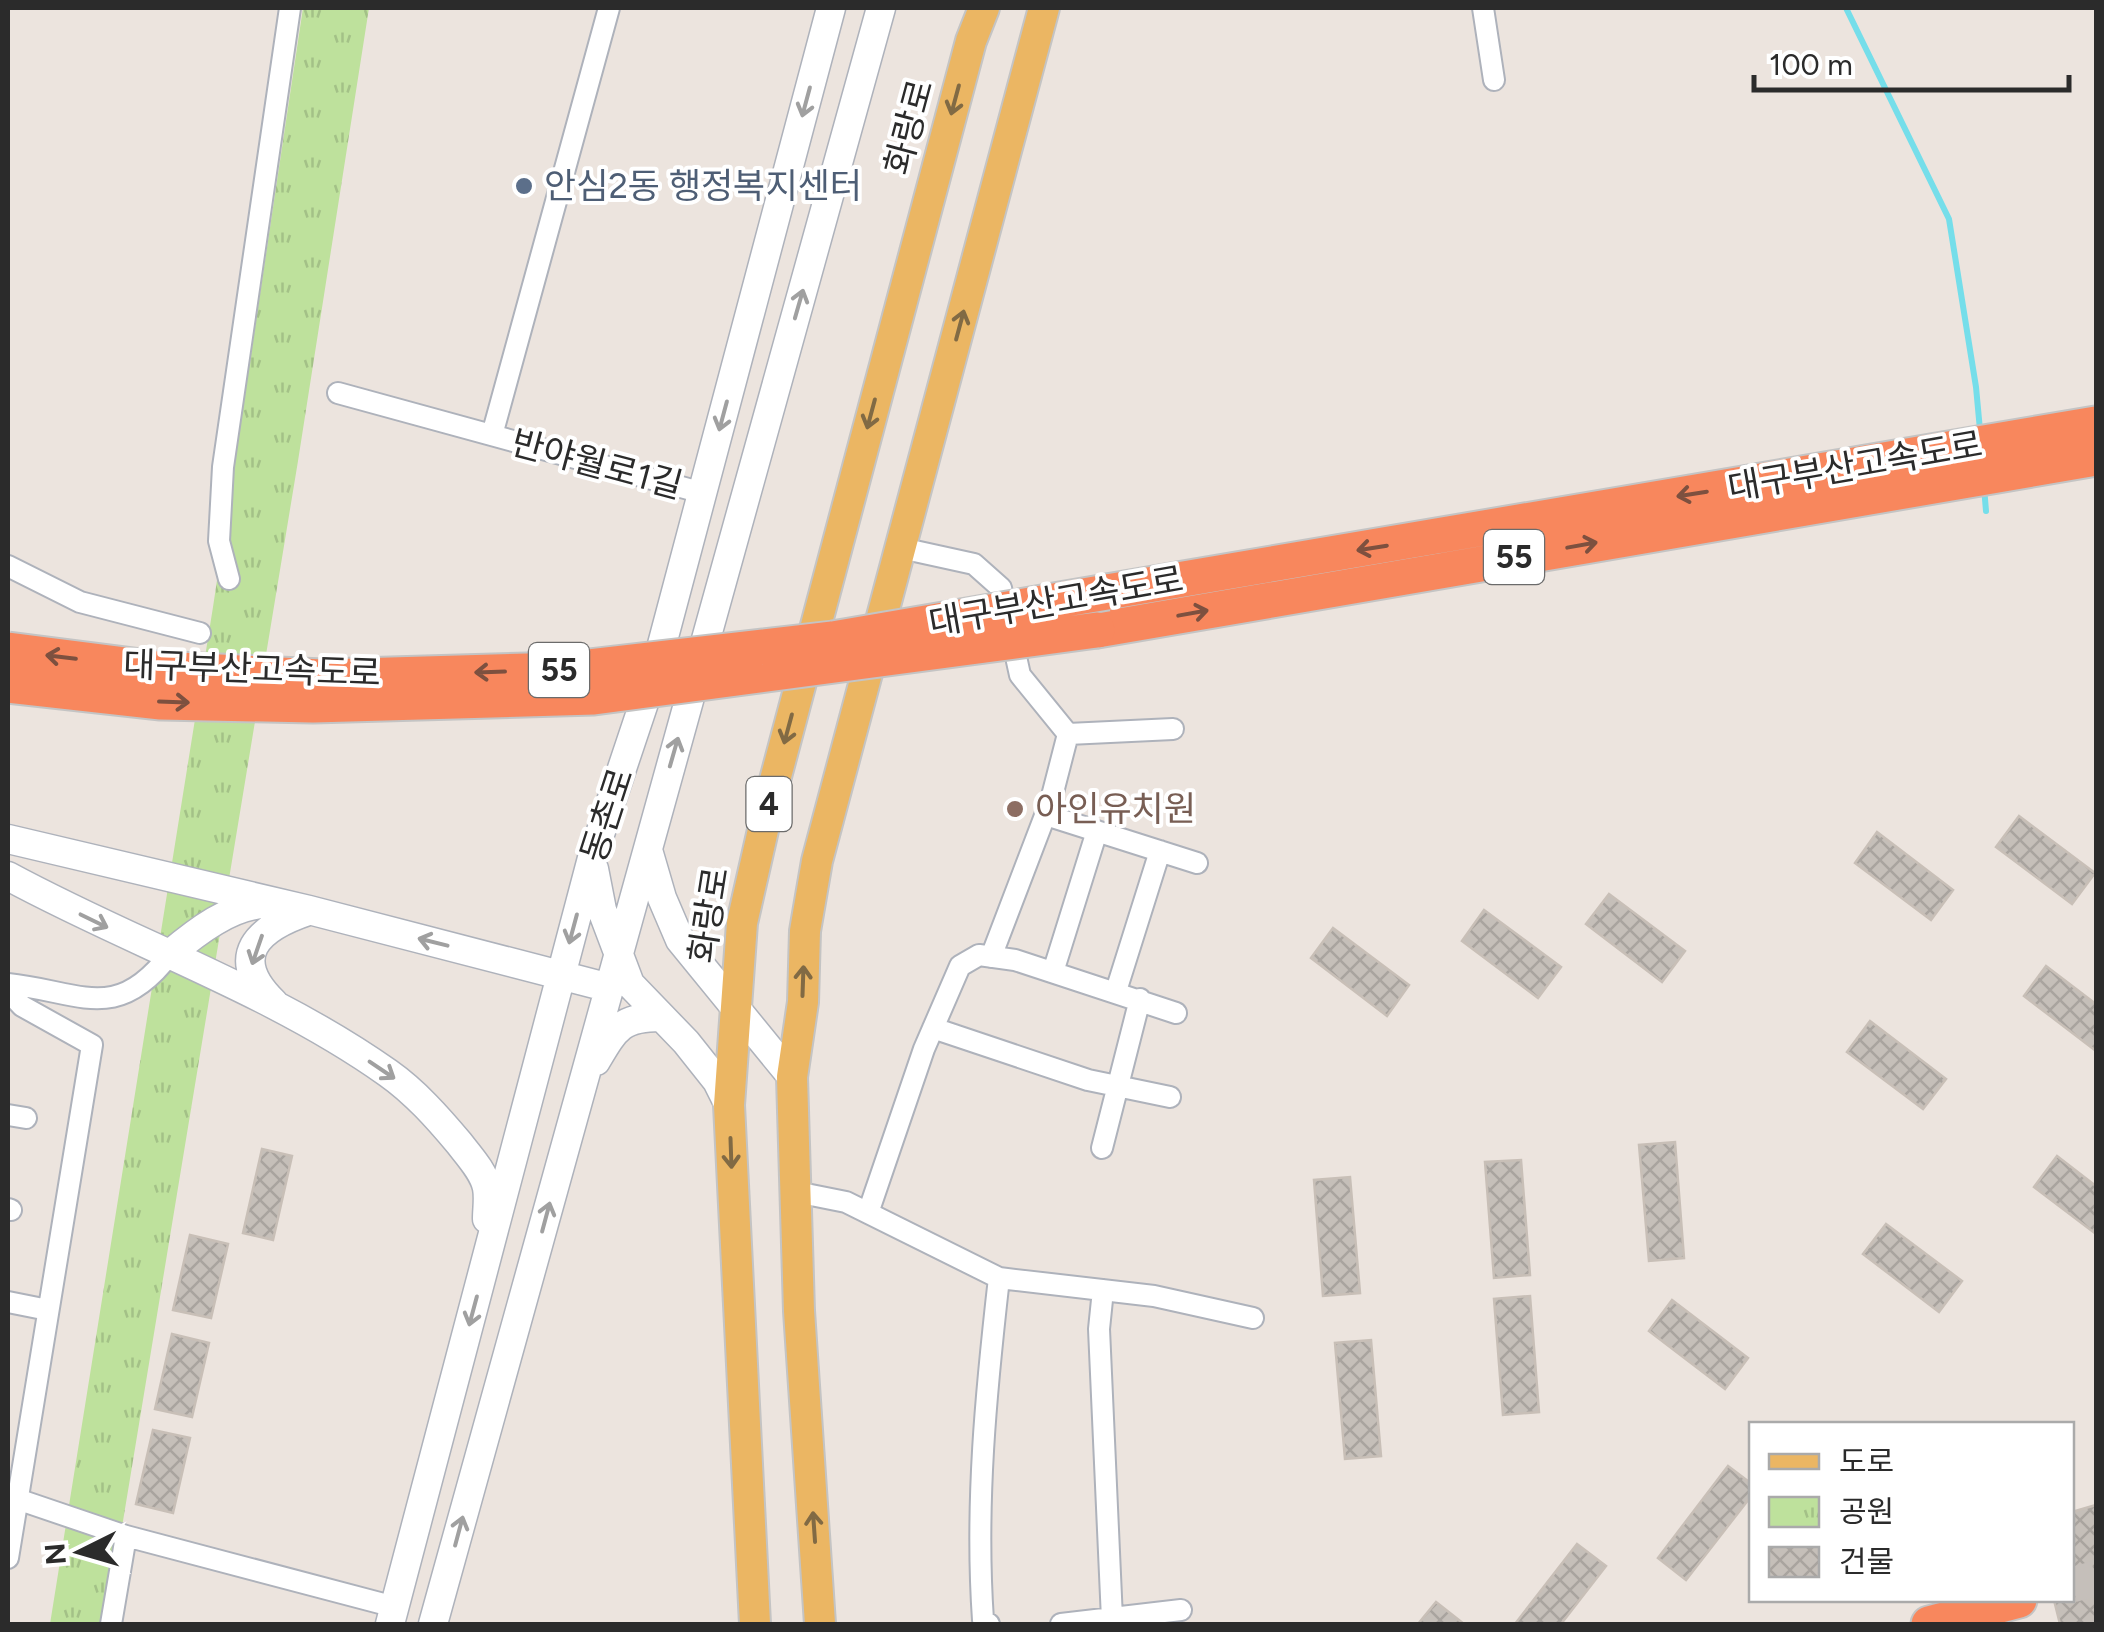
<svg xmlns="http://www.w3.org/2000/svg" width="2104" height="1632" viewBox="0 0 2104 1632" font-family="Figtree,'Noto Sans KR',sans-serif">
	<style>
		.park { fill: url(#park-tufts) }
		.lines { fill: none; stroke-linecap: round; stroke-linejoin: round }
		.stream { stroke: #75deea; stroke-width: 6 }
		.building { fill: url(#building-cross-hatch); stroke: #c8bfb7; stroke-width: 2.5 }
		.highway-tunnel { stroke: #c5bfba; stroke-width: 35; stroke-dasharray: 35 18; stroke-linecap: butt }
		.street-casing { stroke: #aeb2bb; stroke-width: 24 }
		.secondary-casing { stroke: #aeb2bb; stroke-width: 31 }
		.primary-casing { stroke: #c4c4c4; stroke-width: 34 }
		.highway-casing { stroke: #c4c4c4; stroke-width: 39 }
		.street { stroke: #fff; stroke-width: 20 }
		.secondary { stroke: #fff; stroke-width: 28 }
		.primary { stroke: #ebb663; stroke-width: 30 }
		.highway { stroke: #f8875d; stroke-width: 35 }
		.highway-bridge-casing { stroke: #c4c4c4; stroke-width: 39; stroke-linecap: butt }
		.highway-bridge { stroke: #f8875d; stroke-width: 35 }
		.oneway { stroke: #816a44 }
		.oneway2 { stroke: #a0a0a0 }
		.oneway3 { stroke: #7d503f }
		.service-dot { fill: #5c6f8a; stroke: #fff; stroke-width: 4 }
		.education-dot { fill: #8d6e63; stroke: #fff; stroke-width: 4 }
		.labels { text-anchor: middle; stroke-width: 8; stroke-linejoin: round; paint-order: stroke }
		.shield { fill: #fff; stroke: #6b6b6b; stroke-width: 2.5 }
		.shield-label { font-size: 32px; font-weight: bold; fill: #2b2b2b }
		.street-label { font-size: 35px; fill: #2b2b2b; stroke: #fff }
		.service-label { font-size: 35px; fill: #4e5e75; stroke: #fff; text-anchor: start }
		.education-label { font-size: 35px; fill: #785e54; stroke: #fff; text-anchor: start }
	</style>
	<defs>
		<pattern id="park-tufts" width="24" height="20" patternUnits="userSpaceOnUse" patternTransform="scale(2.5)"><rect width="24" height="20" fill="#bee19c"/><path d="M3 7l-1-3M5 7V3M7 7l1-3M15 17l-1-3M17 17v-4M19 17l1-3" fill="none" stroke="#a3c187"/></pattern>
		<pattern id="building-cross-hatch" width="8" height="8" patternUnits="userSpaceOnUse" patternTransform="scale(2.5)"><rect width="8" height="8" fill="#c5bfb9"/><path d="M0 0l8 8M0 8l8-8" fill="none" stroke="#a9a49f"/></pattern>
	</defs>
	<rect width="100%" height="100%" fill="#ece4de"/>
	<path class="park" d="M303 8H369L298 461 106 1624H50L213 607Z"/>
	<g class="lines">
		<path class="stream" d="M1846 8 1949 219 1976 387 1980 430
			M1984 487 1986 511"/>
	</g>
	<path class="building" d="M2019 816 2095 873 2072 904 1996 847Z
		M1877 832 1953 890 1931 920 1855 863Z
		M1609 894 1685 951 1662 982 1586 924Z
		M1484 910 1561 967 1538 998 1462 941Z
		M1333 928 1409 985 1387 1016 1311 958Z
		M2046 966 2096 1004V1051L2024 996Z
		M1870 1021 1946 1079 1923 1109 1847 1052Z
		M1675 1142 1684 1258 1649 1261 1639 1145Z
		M262 1149 292 1156 273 1240 243 1233Z
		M2057 1156 2096 1186V1234L2034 1187Z
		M1521 1160 1530 1275 1494 1278 1485 1162Z
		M1350 1177 1360 1293 1323 1296 1314 1180Z
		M1886 1224 1962 1281 1939 1312 1863 1254Z
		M190 1235 228 1244 211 1318 173 1310Z
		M1530 1296 1539 1412 1503 1415 1494 1299Z
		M1672 1300 1748 1358 1725 1389 1649 1331Z
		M172 1334 209 1343 192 1417 155 1409Z
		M1371 1340 1381 1456 1345 1459 1335 1343Z
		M153 1430 190 1438 173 1513 136 1504Z
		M1728 1466 1752 1484V1495L1686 1580 1658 1558Z
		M2096 1505V1624H2060L2054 1600H2072V1512Z
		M1577 1544 1606 1566 1561 1624H1515Z
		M1436 1602 1464 1624H1418Z"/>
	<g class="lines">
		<path class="highway-tunnel" d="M2072 1585 2096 1578"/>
		<g class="street-casing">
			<path id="street" d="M1483 8 1494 80
				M338 393 703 493
				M492 435 609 8
				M901 548 974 564 1001 588 1020 675 1068 734 1051 800 991 957
				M8 566 80 602 200 633
				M229 579 219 541 223 467 290 8
				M1068 734 1173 729
				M1046 815 1197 863
				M1053 972 1097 831
				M8 984C79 991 116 1025 170 954
				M8 991 22 1006 92 1045 8 1558
				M1116 991 1160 851
				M933 1028 1088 1080 1170 1097
				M8 1115 26 1118
				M1102 1148 1140 999
				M796 1192 846 1202 999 1278 1154 1296 1253 1318
				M8 1209 11 1210
				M868 1213 924 1049 960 966 979 955 1015 960 1176 1013
				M1103 1290 1099 1329 1112 1619
				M8 1302 48 1310
				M17 1499 126 1536 395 1607
				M111 1624 126 1536
				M989 1624 983 1620C975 1505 986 1392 999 1278
				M1061 1624 1181 1610"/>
		</g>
		<g class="secondary-casing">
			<path id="secondary" d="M8 839 309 910 610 988
				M648 850 662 898 680 940 792 1077
				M594 869 602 910 630 984 686 1042 717 1081 729 1105
				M8 876C133 944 271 990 388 1073 415 1092 438 1118 459 1143 469 1156 484 1172 487 1188 489 1198 487 1209 487 1219
				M170 954C195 933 232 904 266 904
				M274 1003C226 956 258 928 308 911
				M596 1061C615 1029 621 1017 660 1017
				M390 1624 592 858 656 667 831 8
				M433 1624 881 8"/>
		</g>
		<g class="primary-casing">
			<path id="primary" d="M755 1624 729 1105 742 923 770 799 971 41 984 8
				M820 1624 799 1311 792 1077 803 1002 805 931 817 861 1044 8"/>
		</g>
		<g class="highway-casing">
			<path id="highway" d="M1107 592 2096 424
				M1097 630 2096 458
				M1929 1624 2019 1600"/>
		</g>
		<use href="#street" class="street"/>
		<use href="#secondary" class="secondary"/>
		<use href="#primary" class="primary"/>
		<use href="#highway" class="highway"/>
		<g class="highway-bridge-casing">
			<path id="highway-bridge" d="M8 650 157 669 322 677 563 670 833 639 1107 592
				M8 685 161 702 313 705 594 697 1097 630"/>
		</g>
		<use href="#highway-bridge" class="highway-bridge"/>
	</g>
	<defs><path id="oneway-shaft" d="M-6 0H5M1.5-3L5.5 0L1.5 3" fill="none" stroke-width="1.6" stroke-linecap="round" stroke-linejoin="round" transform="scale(2.5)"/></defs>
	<g class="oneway">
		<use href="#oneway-shaft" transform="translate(955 100) rotate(105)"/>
		<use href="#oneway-shaft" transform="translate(960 325) rotate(-75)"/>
		<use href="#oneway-shaft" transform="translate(871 414) rotate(105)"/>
		<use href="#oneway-shaft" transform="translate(788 729) rotate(105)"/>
		<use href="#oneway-shaft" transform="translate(803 981) rotate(-88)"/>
		<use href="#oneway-shaft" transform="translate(731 1153) rotate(88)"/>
		<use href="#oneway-shaft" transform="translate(814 1527) rotate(-94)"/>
	</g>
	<g class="oneway2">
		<use href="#oneway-shaft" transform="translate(806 102) rotate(105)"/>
		<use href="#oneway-shaft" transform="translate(799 304) rotate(-74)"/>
		<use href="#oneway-shaft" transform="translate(723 416) rotate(105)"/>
		<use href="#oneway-shaft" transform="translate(674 752) rotate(-74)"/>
		<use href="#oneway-shaft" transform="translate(94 921) rotate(26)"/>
		<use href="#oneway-shaft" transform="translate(573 929) rotate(105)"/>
		<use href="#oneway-shaft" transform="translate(433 942) rotate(-166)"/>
		<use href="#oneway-shaft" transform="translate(257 950) rotate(109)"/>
		<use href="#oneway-shaft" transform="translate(382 1070) rotate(34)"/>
		<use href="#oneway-shaft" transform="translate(546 1217) rotate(-75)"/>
		<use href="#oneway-shaft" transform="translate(473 1311) rotate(105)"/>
		<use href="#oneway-shaft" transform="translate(459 1531) rotate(-75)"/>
	</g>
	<g class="oneway3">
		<use href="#oneway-shaft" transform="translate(1692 494) rotate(171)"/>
		<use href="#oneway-shaft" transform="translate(1582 545) rotate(-10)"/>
		<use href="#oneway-shaft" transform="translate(1372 548) rotate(171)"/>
		<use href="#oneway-shaft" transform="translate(1193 613) rotate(-10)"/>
		<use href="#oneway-shaft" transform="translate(61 657) rotate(-173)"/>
		<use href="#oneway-shaft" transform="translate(490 672) rotate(178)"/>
		<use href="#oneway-shaft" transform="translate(174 702) rotate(2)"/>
	</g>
	<circle class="service-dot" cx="524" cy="186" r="10"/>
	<circle class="education-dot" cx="1015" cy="809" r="10"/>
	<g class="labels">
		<g class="shield">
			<rect x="1484" y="530" width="60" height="54" rx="8"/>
			<rect x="529" y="643" width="60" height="54" rx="8"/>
			<rect x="746.5" y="777" width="45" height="54" rx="8"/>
		</g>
		<g class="shield-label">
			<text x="1514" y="568">55</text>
			<text x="559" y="681">55</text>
			<text x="769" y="815">4</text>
		</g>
		<g class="street-label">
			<text transform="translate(909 127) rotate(-75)" y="12">화랑로</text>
			<text transform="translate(597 464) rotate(15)" y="12">반야월로1길</text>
			<text transform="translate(1855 466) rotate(-10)" y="12">대구부산고속도로</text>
			<text transform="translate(1056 601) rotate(-10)" y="12">대구부산고속도로</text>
			<text transform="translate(252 669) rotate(2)" y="12">대구부산고속도로</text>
			<text transform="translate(607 815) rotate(-72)" y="12">동촌로</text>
			<text transform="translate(709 915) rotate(-81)" y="12">화랑로</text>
		</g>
		<g class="service-label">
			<text x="544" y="198">안심2동 행정복지센터</text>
		</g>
		<g class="education-label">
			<text x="1035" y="821">아인유치원</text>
		</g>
	</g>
	<rect width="2104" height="1632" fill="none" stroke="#2b2b2b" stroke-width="20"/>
	<rect x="1749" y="1422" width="325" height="180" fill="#ffffff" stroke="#aaaaaa" stroke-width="2.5"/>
	<rect x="1769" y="1454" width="50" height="15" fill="#ebb663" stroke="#aaaaaa" stroke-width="2.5"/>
	<text x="1839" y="1472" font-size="30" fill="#2b2b2b">도로</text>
	<rect x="1769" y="1497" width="50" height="30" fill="url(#park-tufts)" stroke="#aaaaaa" stroke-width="2.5"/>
	<text x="1839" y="1522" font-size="30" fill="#2b2b2b">공원</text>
	<rect x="1769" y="1547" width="50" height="30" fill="url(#building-cross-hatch)" stroke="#aaaaaa" stroke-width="2.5"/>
	<text x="1839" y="1572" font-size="30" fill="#2b2b2b">건물</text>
	<g transform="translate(80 1552) rotate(265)" stroke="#ffffff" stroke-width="8" paint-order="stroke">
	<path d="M0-8L18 38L0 25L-18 38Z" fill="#2b2b2b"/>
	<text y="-15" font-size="28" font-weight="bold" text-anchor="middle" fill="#2b2b2b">N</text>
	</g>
	<path d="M1754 75v15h315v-15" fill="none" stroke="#2b2b2b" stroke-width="5"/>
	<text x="1769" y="75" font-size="30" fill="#2b2b2b" stroke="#ffffff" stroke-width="8" paint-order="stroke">100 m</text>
</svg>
